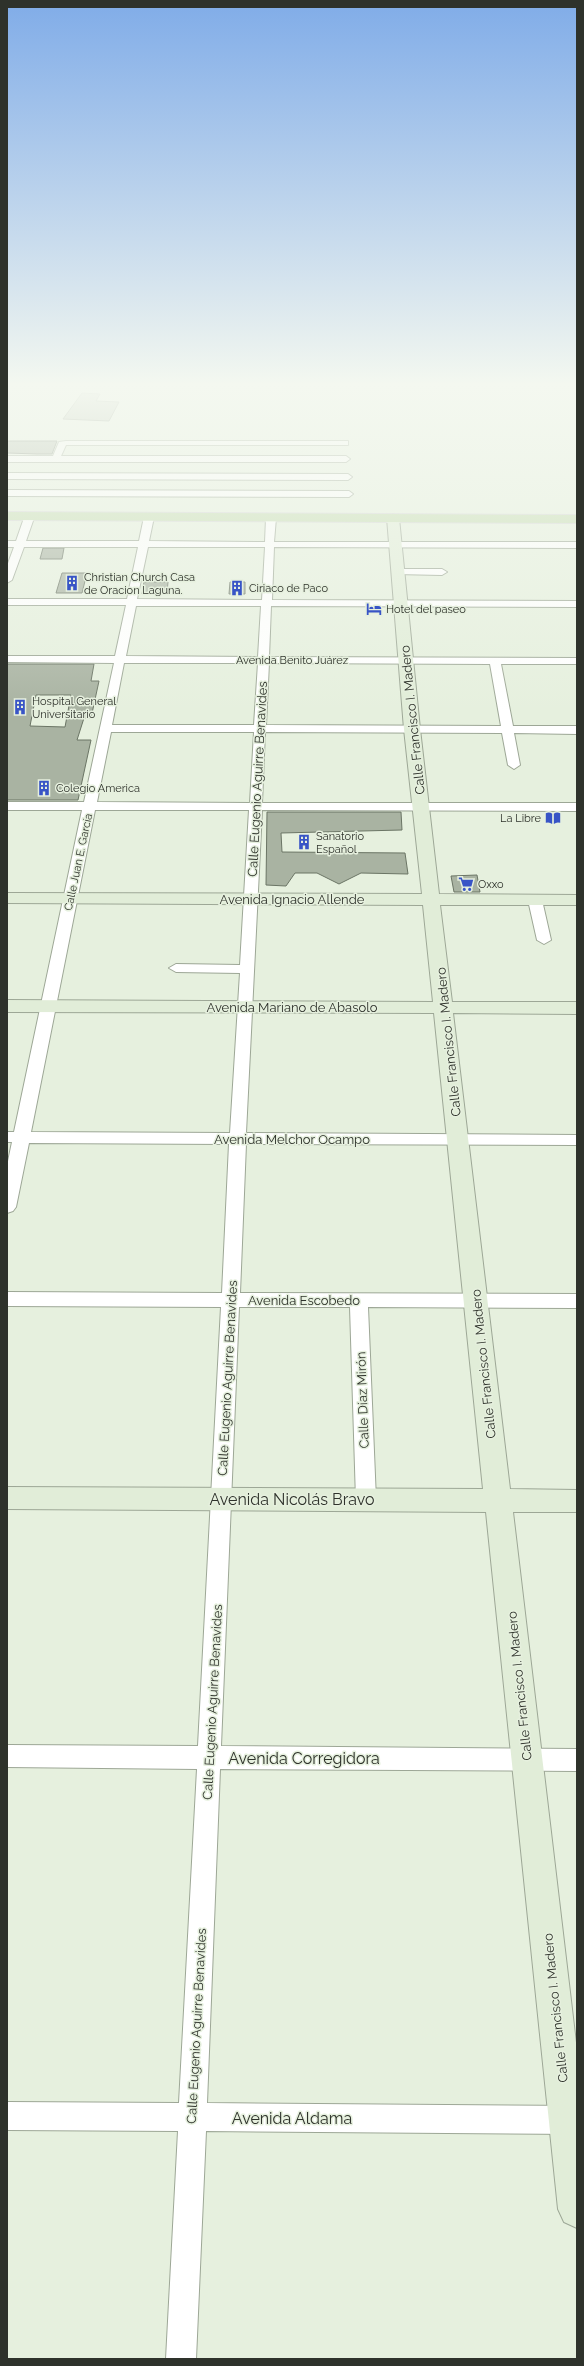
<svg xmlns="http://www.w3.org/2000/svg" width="584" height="2366" viewBox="0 0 584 2366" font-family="Raleway,sans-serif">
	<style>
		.building { fill: #a9b3a2; stroke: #6b7565; fill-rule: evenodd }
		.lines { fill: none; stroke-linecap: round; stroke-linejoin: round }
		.street-casing { stroke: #9da796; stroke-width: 2 }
		.secondary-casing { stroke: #9da796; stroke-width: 2 }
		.primary-casing { stroke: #d5d6d5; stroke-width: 2 }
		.street { fill: #fff; fill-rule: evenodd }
		.secondary { fill: #e1edd8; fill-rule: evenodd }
		.primary { fill: #c4dbb0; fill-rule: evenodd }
		.labels { text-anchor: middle; stroke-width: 3; stroke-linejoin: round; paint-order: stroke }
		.far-poi-label { font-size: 11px; fill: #2e322b; stroke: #e6f0de; text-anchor: start }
		.far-street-label { font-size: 11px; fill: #2e322b; stroke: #e6f0de }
		.street-label { font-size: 13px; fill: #2e322b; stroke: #e6f0de }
		.near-street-label { font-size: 16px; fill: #2e322b; stroke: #e6f0de }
	</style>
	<rect width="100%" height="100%" fill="#e6f0de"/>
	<path class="building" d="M82 393 100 394 96 401 119 402 109 421 63 419Z
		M7 441H57L52 454H37L7 453Z
		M43 548H64L62 559H40Z
		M62 573H87L82 593H56Z
		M144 582H168L167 594H142Z
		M230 582H245V594H229Z
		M7 664H94L91 681H99L91 718H84L77 740H91L78 800H7ZM36 695H71L65 727 30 726Z
		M267 812H401L402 830 281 833 282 852 405 853 408 874 361 873 339 884 317 873H295L286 886 266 885Z
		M477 875 480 892H454L451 876Z"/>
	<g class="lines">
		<g class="street-casing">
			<path id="street" d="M66 441H348V445H66L61 456H346L350 459 346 462H7V456H53L59 442Z
				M7 473 348 474 352 477 348 480 7 479Z
				M7 490 349 491 353 494 349 497 7 496Z
				M149 514 154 517 149 541 265 542 266 518 271 515 276 518 274 542H577V548L274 547 272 600 577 601V607L271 606 269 657 577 658V664H501L513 726H577V734L514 733 520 765 514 769 508 765 502 733 265 732 262 803H577V811L262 810 246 1133 577 1135V1145L246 1144 240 1293 577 1294V1308L368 1307 376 1500 373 1506 366 1509 359 1506 356 1500 350 1307H239L221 1746 577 1749V1771L220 1769 207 2103 577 2106V2134L206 2131 196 2359H166L178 2131 7 2130V2102L179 2103 197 1769 7 1767V1745L198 1746 221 1307 7 1306V1292L222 1293 229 1144 29 1143 16 1207 13 1211 7 1213V1166L12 1142H7V1132H14L82 810H7V802H84L114 663 7 662V656H115L126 605H7V599H127L138 547H24L12 580 7 583V566L14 547H7V541H16L24 518 29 515 34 518 26 541H139L144 517ZM148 547H265L262 600 137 599ZM136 606H261L258 657 126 656ZM124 663H258L254 725H112ZM269 663 490 664 501 726 266 725ZM111 732H254L250 803 97 802ZM95 810H249L240 965 176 964 169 968 176 972 240 973 230 1133 31 1132Z
				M398 569H442L447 572 442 575 395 574 393 572Z
				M535 896 542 900 551 940 544 944 537 940 528 900Z"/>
		</g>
		<g class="secondary-casing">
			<path id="secondary" d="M393 514 399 518 420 729 439 894 577 895V905H440L452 1002H577V1014L453 1013 510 1489 577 1490V1512H513L577 2051V2228L564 2222 558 2209 486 1512 7 1509V1487L483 1489 434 1013 7 1012V1000L433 1002 423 905 7 903V893L422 894 404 729 387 518Z"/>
		</g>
		<g class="primary-casing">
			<path id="primary" d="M7 512 577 515V523L7 520Z"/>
		</g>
		<use href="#street" class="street"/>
		<use href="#secondary" class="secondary"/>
		<use href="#primary" class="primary"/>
	</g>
	<linearGradient id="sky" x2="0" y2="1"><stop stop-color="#80ace8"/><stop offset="0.54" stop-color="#f4f8f0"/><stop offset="1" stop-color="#f4f8f0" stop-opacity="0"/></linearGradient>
	<rect width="584" height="712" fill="url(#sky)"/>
	<defs>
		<g id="building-bare" transform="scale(1.2)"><path d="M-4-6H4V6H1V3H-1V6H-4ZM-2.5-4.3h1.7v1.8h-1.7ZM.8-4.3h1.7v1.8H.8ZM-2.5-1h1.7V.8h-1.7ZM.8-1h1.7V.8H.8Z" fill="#3854c6" stroke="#e6f0de" stroke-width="2.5" paint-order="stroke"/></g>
		<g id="hotel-bare" transform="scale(1.2)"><path d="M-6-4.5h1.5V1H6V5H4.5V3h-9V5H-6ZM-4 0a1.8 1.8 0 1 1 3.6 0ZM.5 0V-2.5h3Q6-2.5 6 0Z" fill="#3854c6" stroke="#e6f0de" stroke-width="2.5" paint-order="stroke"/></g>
		<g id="library-bare" transform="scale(1.2)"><path d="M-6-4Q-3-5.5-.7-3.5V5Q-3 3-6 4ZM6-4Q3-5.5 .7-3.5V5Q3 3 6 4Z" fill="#3854c6" stroke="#e6f0de" stroke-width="2.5" paint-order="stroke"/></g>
		<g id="supermarket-bare" transform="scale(1.2)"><path d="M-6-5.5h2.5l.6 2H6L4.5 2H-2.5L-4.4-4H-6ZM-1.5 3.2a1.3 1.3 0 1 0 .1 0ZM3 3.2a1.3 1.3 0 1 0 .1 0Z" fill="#3854c6" stroke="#e6f0de" stroke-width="2.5" paint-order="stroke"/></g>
	</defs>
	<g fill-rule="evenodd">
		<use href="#building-bare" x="72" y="583"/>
		<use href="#building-bare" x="237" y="588"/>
		<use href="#hotel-bare" x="374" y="609"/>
		<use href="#building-bare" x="20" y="707"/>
		<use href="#building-bare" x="44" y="788"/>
		<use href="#library-bare" x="553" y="818"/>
		<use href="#building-bare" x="304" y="842"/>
		<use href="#supermarket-bare" x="466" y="884"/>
	</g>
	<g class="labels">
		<g class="far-poi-label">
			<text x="84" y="581">Christian Church Casa<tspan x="84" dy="13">de Oracion Laguna.</tspan></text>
			<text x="249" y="592">Ciriaco de Paco</text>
			<text x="386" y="613">Hotel del paseo</text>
			<text x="32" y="705">Hospital General<tspan x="32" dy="13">Universitario</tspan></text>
			<text x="56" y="792">Colegio America</text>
			<text x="541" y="822" text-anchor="end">La Libre</text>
			<text x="316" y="840">Sanatorio<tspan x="316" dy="13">Español</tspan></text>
			<text x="478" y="888">Oxxo</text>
		</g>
		<g class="far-street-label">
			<text x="292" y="664">Avenida Benito Juárez</text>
			<text transform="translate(78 862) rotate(-78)" y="4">Calle Juan E. García</text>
		</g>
		<g class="street-label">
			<text transform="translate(412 720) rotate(-96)" y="5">Calle Francisco I. Madero</text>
			<text transform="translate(257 779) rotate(-87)" y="5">Calle Eugenio Aguirre Benavides</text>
			<text x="292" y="904">Avenida Ignacio Allende</text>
			<text x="292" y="1012">Avenida Mariano de Abasolo</text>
			<text transform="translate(448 1042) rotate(-96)" y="5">Calle Francisco I. Madero</text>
			<text x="292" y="1144">Avenida Melchor Ocampo</text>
			<text x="304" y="1305">Avenida Escobedo</text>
			<text transform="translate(483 1364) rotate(-96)" y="5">Calle Francisco I. Madero</text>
			<text transform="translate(227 1378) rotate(-87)" y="5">Calle Eugenio Aguirre Benavides</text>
			<text transform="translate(362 1400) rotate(-92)" y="5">Calle Díaz Mirón</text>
			<text transform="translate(519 1686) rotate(-96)" y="5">Calle Francisco I. Madero</text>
			<text transform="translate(212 1702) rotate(-87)" y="5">Calle Eugenio Aguirre Benavides</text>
			<text transform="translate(555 2008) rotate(-96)" y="5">Calle Francisco I. Madero</text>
			<text transform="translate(196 2026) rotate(-87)" y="5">Calle Eugenio Aguirre Benavides</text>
		</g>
		<g class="near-street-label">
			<text x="292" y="1505">Avenida Nicolás Bravo</text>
			<text x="304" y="1764">Avenida Corregidora</text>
			<text x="292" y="2124">Avenida Aldama</text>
		</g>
	</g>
	<rect width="584" height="2366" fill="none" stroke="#2e322b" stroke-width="16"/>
</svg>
